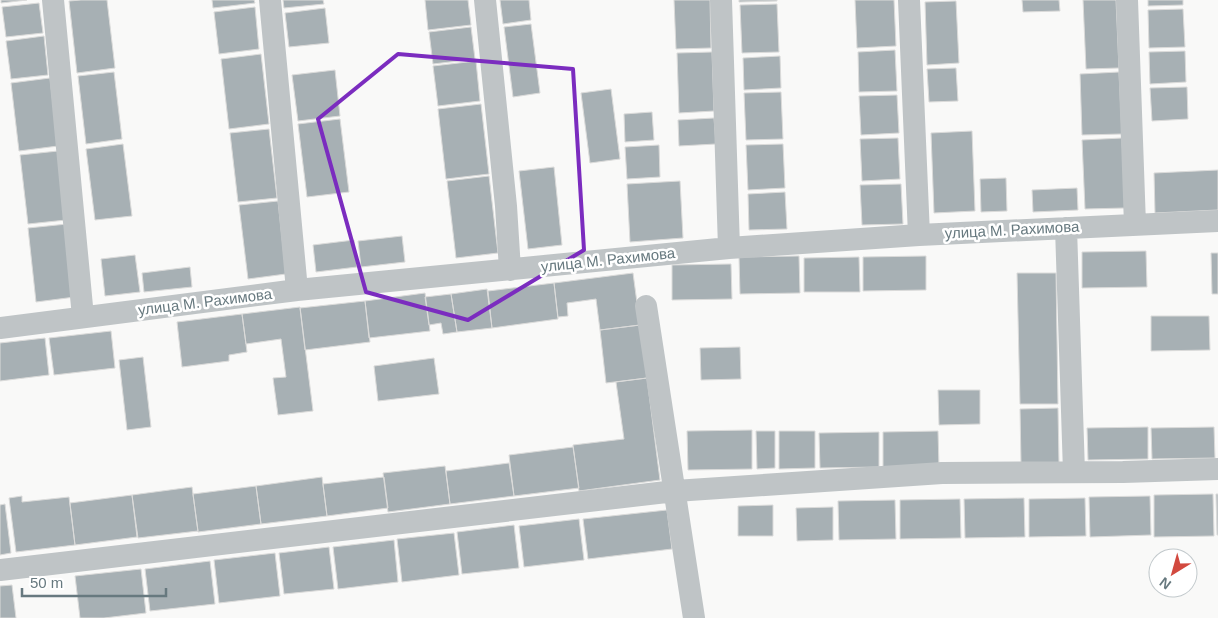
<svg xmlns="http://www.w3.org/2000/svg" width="1218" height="618" viewBox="0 0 1218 618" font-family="Arial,sans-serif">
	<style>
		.building { fill: #a7b0b4; stroke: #dbdbda }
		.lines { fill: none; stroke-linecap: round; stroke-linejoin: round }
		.minor { stroke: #bfc4c6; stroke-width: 22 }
		.marked { fill: none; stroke: #7b2cbf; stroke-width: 4; stroke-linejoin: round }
		.labels { text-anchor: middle; stroke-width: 5; stroke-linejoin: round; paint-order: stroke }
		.street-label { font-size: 15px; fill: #67797f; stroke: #fff }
	</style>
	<rect width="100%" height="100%" fill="#f9f9f8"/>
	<path class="building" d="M1 0H27L1 3Z
		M81 0H107L115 68 77 73 69 1Z
		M212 0H254L255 3 213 8Z
		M283 0H323L324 4 284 8Z
		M425 0H468L471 25 428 30Z
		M500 0H529L531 20 503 24Z
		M674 0H710L711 48 676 49Z
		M739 0H777V1L739 2Z
		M855 0H894L896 46 857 48Z
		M1022 0H1059L1060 11 1023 12Z
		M1083 0H1116L1119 68 1086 69Z
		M1148 0H1183V5L1148 6Z
		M956 1 959 63 927 65 925 2Z
		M39 3 43 33 6 37 2 7Z
		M777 4 779 52 742 53 740 5Z
		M255 7 259 49 219 54 214 12Z
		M325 8 329 43 289 47 285 13Z
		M1183 9 1185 47 1149 48 1148 10Z
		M531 24 540 93 513 97 504 27Z
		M471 27 475 59 433 64 429 32Z
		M44 36 48 75 11 79 6 41Z
		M895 50 897 91 859 92 858 52Z
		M1185 51 1186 82 1150 84 1149 52Z
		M712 52 714 111 679 113 677 53Z
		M261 54 269 124 229 129 221 59Z
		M780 56 781 88 744 90 743 58Z
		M476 61 480 101 438 106 433 66Z
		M956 68 958 101 929 102 927 69Z
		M335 70 340 116 298 121 292 75Z
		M114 72 122 139 86 144 78 76Z
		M1119 72 1122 134 1082 135 1080 74Z
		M50 78 58 146 19 151 11 83Z
		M1187 87 1188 119 1152 121 1150 88Z
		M611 89 620 159 590 163 581 93Z
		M781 92 783 139 746 140 744 93Z
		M897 95 899 133 861 135 859 96Z
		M481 104 489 174 446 179 438 109Z
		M652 112 654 140 625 142 624 114Z
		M714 118 716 144 679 146 678 120Z
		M340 119 349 192 307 197 298 124Z
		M269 129 277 198 238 202 230 133Z
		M972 131 975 211 934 213 931 133Z
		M898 138 900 179 862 181 860 139Z
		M1122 138 1125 208 1085 209 1082 140Z
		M123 144 132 216 95 220 86 149Z
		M783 144 785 188 748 190 746 145Z
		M659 145 660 177 627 179 625 147Z
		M58 151 66 220 28 224 20 155Z
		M554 167 562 245 528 249 519 171Z
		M1218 170V210L1155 213 1154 173Z
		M489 176 498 253 456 258 447 181Z
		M1006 178 1007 211 981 212 980 179Z
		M680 181 683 238 630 242 627 184Z
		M901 184 903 224 862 225 860 185Z
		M1077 188 1078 210 1033 212 1032 190Z
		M785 192 787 229 749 230 748 194Z
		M278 201 286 274 248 279 239 205Z
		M67 224 75 297 36 302 28 228Z
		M402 236 405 262 361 267 358 241Z
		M354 240 357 267 316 272 313 245Z
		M1146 251 1147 287 1082 288V252Z
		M1211 253H1218V294H1212Z
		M135 255 140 292 105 296 101 259Z
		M799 256 800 293 740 294 739 257Z
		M926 256V290L863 291V257Z
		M859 257 860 292H804V258Z
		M731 264 732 299 672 300V265Z
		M190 267 192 287 144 292 142 273Z
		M633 273 640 325 600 330 596 299 567 303 568 316 558 317 554 283Z
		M1017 273H1056L1058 404H1020Z
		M554 283 558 319 492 328 488 291Z
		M487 289 492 328 457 332 451 294Z
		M425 293 430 331 369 338 365 301Z
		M451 294 457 332 443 334 441 323 429 325 425 297Z
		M365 301 370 342 305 350 300 308Z
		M300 307 313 411 278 415 273 378 286 377 281 339 246 344 242 314Z
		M242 314 247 352 229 355V361L182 367 177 322Z
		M1151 316H1209L1210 350 1151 351Z
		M640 325 647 378 606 383 600 330Z
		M111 331 115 368 54 375 49 338Z
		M45 338 49 375 0 381V343Z
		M740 347 741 379 701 380 700 348Z
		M143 357 151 427 127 430 119 360Z
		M434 358 439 394 378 401 374 366Z
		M647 378 660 480 579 491 573 445 624 439 616 382Z
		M938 390H980V424L939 425Z
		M1058 408 1059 463H1021L1020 409Z
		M1148 427V459L1088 460 1087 428Z
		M1214 427 1215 458 1152 459 1151 428Z
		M752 430V469L688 470 687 431Z
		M756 431H775V468L757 469Z
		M779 431H815V468L779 469Z
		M938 431 939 467 883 468V432Z
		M879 432V467L820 468 819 433Z
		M573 447 579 488 514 496 509 455Z
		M509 463 514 496 450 504 446 471Z
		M445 466 450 504 388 512 383 473Z
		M322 477 327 516 261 524 256 486Z
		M384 477 388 508 327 516 323 484Z
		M256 486 261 524 198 532 193 494Z
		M192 487 198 531 138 538 132 495Z
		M1213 494 1214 536 1154 537V495Z
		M1216 494H1218V535H1217Z
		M132 495 137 537 75 545 70 503Z
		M22 496V502L69 497 75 545 16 552 9 498Z
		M1150 496 1151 535 1090 537 1089 497Z
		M1024 498 1025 537 965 538 964 499Z
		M1085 498 1086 536 1029 537V499Z
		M960 499 961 538 900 539V500Z
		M895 500 896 539 839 540 838 501Z
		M5 504 11 553 0 555V505Z
		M773 505V536H738V506Z
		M833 507V540L797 541 796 508Z
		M667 510 672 549 588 559 583 519Z
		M579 519 584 560 524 567 519 526Z
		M514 525 519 568 462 574 457 532Z
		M454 533 459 575 402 582 397 539Z
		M394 540 398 582 338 589 333 547Z
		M329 547 334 589 284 594 279 553Z
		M275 553 280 596 219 603 214 560Z
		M210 561 215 604 150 611 145 569Z
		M141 569 146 613 104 618H80L75 576Z
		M12 585 16 618H0V586Z"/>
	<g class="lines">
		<path class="minor" d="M53 0 83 317
			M270 0 297 290
			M485 0 506 206 510 270
			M721 0 729 248
			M909 0 919 235
			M1127 0 1135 225
			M1066 228 1074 472
			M646 306 694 618
			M0 328 297 290 729 248 919 235 1218 221
			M0 570 675 491 942 473 1123 472 1218 469"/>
	</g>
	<path class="marked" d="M398 54 573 69 584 250 468 320 366 292 318 119Z"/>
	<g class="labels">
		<g class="street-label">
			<text transform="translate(1012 230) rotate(-3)" y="5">улица М. Рахимова</text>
			<text transform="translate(608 260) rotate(-6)" y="5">улица М. Рахимова</text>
			<text transform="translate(205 302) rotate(-7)" y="5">улица М. Рахимова</text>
		</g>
	</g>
	<g transform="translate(1173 573) rotate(217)"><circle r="24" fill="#ffffff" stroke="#c2c9cc"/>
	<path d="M0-4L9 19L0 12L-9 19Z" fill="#d2493f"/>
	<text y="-8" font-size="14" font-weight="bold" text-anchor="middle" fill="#67797f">N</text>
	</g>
	<path d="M22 588v8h144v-8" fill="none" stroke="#67797f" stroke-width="2.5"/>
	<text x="30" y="588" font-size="15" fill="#67797f" stroke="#ffffff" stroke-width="4" paint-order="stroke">50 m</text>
</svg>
